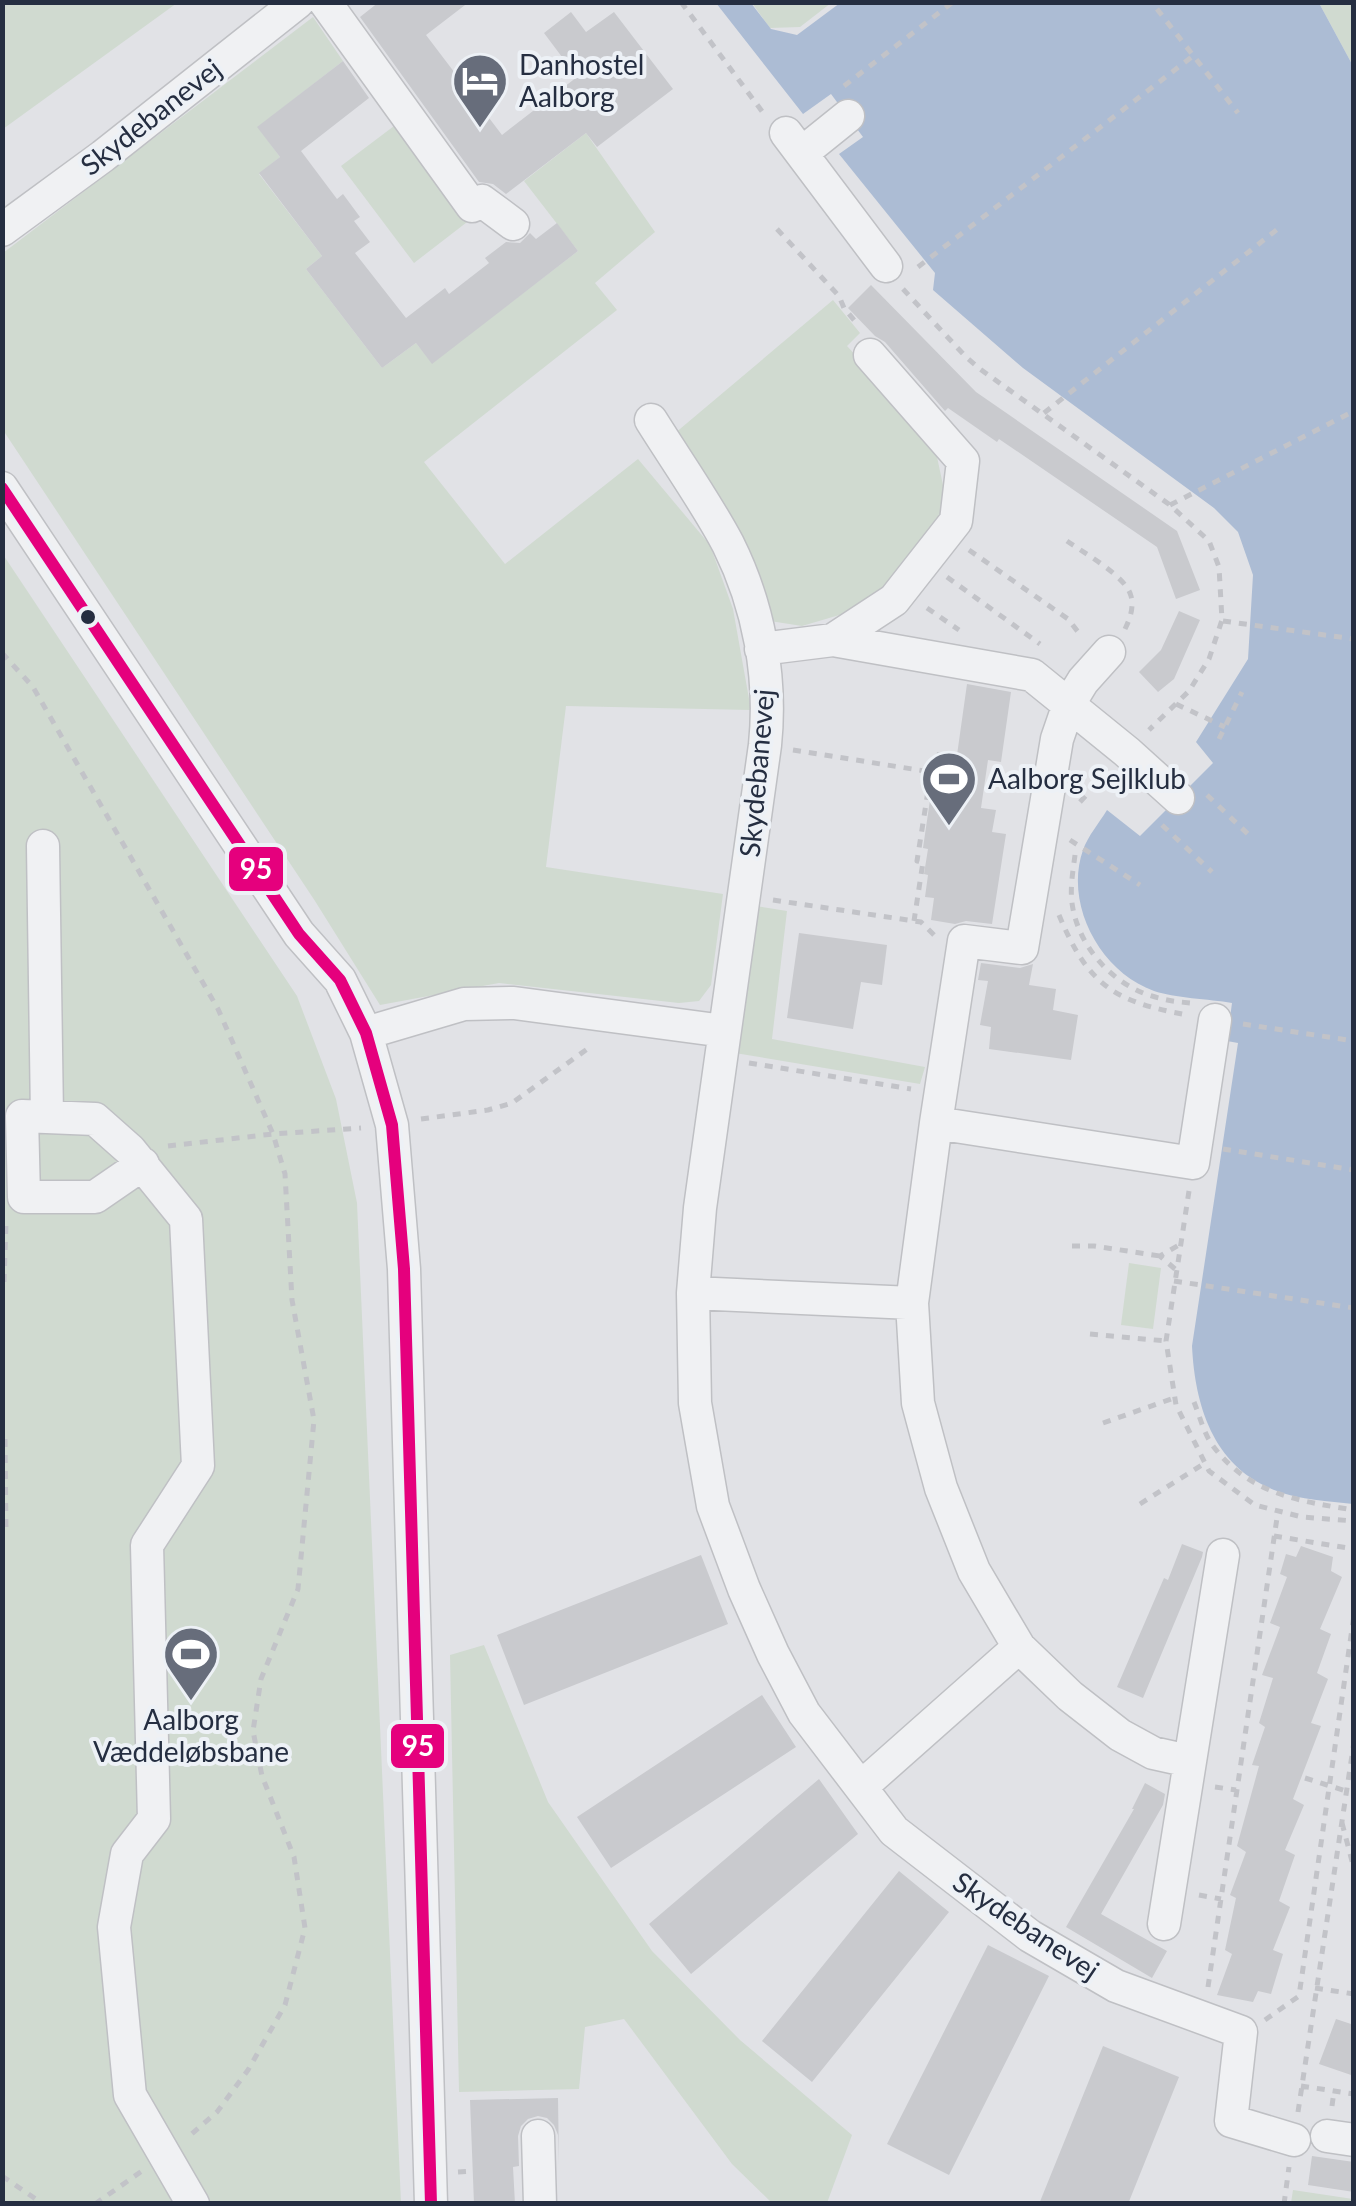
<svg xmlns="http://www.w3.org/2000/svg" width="1356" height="2206" viewBox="0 0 1356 2206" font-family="Lato,sans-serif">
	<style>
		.green { fill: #d0dad0 }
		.water { fill: #acbcd4 }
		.building { fill: #c9cace }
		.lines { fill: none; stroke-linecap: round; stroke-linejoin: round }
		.minor-casing { stroke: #bfc0c4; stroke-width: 35 }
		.path { stroke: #c2c3c8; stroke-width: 5; stroke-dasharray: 8 8; stroke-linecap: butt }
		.minor { stroke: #f0f1f3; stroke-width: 32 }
		.bus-1-casing { stroke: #edf1f6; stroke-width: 20 }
		.bus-1 { stroke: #e5007d; stroke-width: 12 }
		.bus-dot { fill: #252e41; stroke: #edf1f6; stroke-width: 4 }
		.labels { text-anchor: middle; stroke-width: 8; stroke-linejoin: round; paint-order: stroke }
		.poi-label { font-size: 28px; fill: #252e41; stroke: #edf1f6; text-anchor: start }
		.street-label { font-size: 28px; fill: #252e41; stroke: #edf1f6 }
		.line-badge { stroke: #edf1f6; stroke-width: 4 }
		.badge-label { font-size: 28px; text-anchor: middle; font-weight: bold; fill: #fff }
	</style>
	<rect width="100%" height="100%" fill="#e1e2e6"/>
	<path class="green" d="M3 2H177V3L3 129Z
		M752 3H831L800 27 770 28Z
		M1319 3H1353V66Z
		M313 17 343 61 258 127 280 157 259 174 322 256 306 269 382 368 416 343 432 363 578 251 524 181 586 133 655 232 595 283 617 310 424 462 505 564 638 459 710 545 733 609 751 710 566 706 546 867 723 894 711 985 699 1001 679 1003 499 983 380 1005 315 901 3 430V253Z
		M398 123 471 219 414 263 341 166Z
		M833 300 860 333 847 346 933 438 947 504 895 581 870 606 802 626 770 621 674 434Z
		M2 553 297 996 336 1099 357 1203 401 2203H3Z
		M756 906 787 911 772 1039 925 1067 920 1084 735 1053Z
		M1129 1263 1161 1268 1153 1329 1121 1325Z
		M484 1645 548 1802 652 1951 740 2040 852 2135 827 2203H772L732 2164 624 2019 585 2027 579 2089 459 2092 450 1655Z
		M1293 2190 1353 2199V2203H1291Z"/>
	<path class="water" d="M716 3H751L771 29 797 35 840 3H1319L1353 66V1504C1329 1501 1300 1500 1277 1491 1214 1468 1195 1407 1192 1346L1238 1043 1227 1041 1232 1003C1209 999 1174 998 1154 991 1100 972 1064 904 1083 850 1088 836 1099 823 1107 810L1140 836 1213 763 1196 742 1248 659 1253 575 1238 532 1214 508 1023 368 933 290 935 273 839 154 863 137 831 94 803 114Z"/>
	<path class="building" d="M379 2H469L426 35 502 135 577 77 544 33 571 12 586 32 614 12 673 89 597 147 586 133 506 194 493 184 479 182 360 17Z
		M343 61 369 98 301 151 337 199 343 194 360 217 354 221 370 242 355 253 406 318 445 288 449 294 489 263 485 258 506 242 520 243 530 233 536 239 557 223 578 251 432 364 416 343 382 368 306 269 322 256 259 173 280 157 257 127Z
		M871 285 976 392 1177 531 1200 590 1176 599 1157 547 999 439 997 442 948 408 945 411 885 342 875 336 848 308Z
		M1179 611 1200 620 1174 679 1158 692 1139 672 1161 650Z
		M967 684 1011 692 1001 762 988 760 981 808 996 810 992 832 1006 834 992 924 966 921 955 924 931 920 934 898 925 897 928 875 924 874 928 849 923 848 937 752 957 755Z
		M799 933 887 945 882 985 861 982 853 1029 787 1018Z
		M981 963 1020 968 1033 964 1029 985 1056 989 1053 1010 1078 1015 1071 1060 989 1049 991 1027 980 1025 988 981 978 980Z
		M1182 1544 1203 1552 1202 1557 1143 1698 1117 1687 1164 1578 1168 1580Z
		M1301 1546 1333 1557 1331 1571 1342 1577 1320 1629 1331 1634 1317 1673 1328 1679 1311 1723 1321 1726 1293 1799 1304 1805 1285 1850 1295 1855 1279 1901 1290 1907 1273 1950 1283 1954 1271 1994 1258 1991 1253 2002 1217 1995 1232 1954 1225 1950 1236 1898 1230 1895 1246 1852 1237 1846 1259 1766 1252 1765 1265 1727 1259 1723 1273 1678 1262 1675 1280 1627 1270 1623 1287 1577 1280 1574 1286 1554 1296 1557Z
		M701 1555 728 1624 524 1705 497 1635Z
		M762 1695 796 1747 611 1868 577 1817Z
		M819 1779 858 1834 691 1974 649 1924Z
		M1145 1783 1165 1794 1163 1805 1101 1914 1167 1951 1152 1978 1066 1927 1134 1809H1132Z
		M899 1871 949 1912 812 2082 762 2041Z
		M988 1945 1049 1976 949 2175 887 2144Z
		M1336 2019 1354 2025V2076L1319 2064Z
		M1103 2046 1179 2077 1128 2204H1039Z
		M558 2098 559 2165 558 2135 554 2125 547 2118 538 2116 528 2119 521 2126 518 2136 519 2166 513 2167 515 2204H474L470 2100Z
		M1312 2156 1354 2162V2192L1308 2185Z"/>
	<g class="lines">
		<g class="minor-casing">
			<path id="minor" d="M325 2 472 206 482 201 513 224
				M786 133 886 266
				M802 153 848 116
				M2 230 103 156 298 2
				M651 420C676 460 707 504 728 544 759 606 772 677 765 745L700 1208 693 1293 695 1403 713 1506 744 1589 773 1654 804 1713 894 1831 1030 1936 1116 1986 1241 2032 1231 2121 1294 2140
				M2 488 299 934 340 980 366 1033 392 1125 404 1269 431 2204
				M833 640 1032 675 1127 752 1178 798
				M761 649 833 640 894 600 956 521 963 461 870 355
				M1109 652 1083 681 1069 704 1057 739 1022 948 964 941 936 1123 912 1303 918 1403 941 1488 974 1571 1019 1647 1070 1696 1120 1735 1153 1753 1189 1761
				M43 846 47 1117
				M366 1033 464 1004 514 1003 724 1031
				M936 1123 1193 1163 1215 1020
				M143 1164 95 1197H24L22 1116 95 1119 130 1150 186 1219 198 1466 147 1545 154 1819 127 1854 114 1927 130 2095 193 2204
				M693 1293 912 1303
				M861 1787 1019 1647
				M1164 1924 1223 1555
				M538 2136 540 2204
				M1327 2136 1354 2140"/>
		</g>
		<path class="path" d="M681 2 764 114
			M1157 9 1238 113
			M844 86 953 2
			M777 229 839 296 844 308 859 326
			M918 267 1193 56
			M903 289 966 357 980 369 1170 505 1209 541 1219 567 1222 620 1209 659 1189 691 1149 730
			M1044 413 1279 228
			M1170 505 1354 411
			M1067 541C1084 553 1126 576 1131 596 1134 607 1130 619 1125 629
			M969 550 1068 619 1082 637
			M947 577 1040 644
			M927 608 959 630
			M1223 621 1354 639
			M2 653 33 687 218 1009 273 1134 285 1174 292 1300 314 1420 298 1589 261 1679 253 1731 262 1776 294 1857 305 1928 285 2005 248 2070 217 2112 187 2138
			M1176 704 1225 727
			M1219 739 1242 692
			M793 750 931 772 917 861 923 862 914 921
			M1207 795 1249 835
			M1080 802 1106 774
			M1162 825 1212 872
			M1070 840 1140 885
			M1075 855C1073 871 1070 887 1072 903 1078 948 1115 988 1159 998 1169 1001 1180 1002 1191 1003
			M773 900 921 922 934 935
			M1059 915C1088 985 1114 1002 1188 1015
			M1243 1024 1354 1041
			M749 1063 911 1089
			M421 1119 488 1110 512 1103 590 1047
			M168 1146 273 1134 361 1128
			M1223 1149 1354 1170
			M1189 1191 1166 1341 1176 1405 1209 1471 1255 1505 1302 1517 1354 1521
			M1072 1246H1094L1160 1256
			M1175 1269 1160 1256 1179 1245
			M1174 1281 1354 1308
			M4 1282 6 1222
			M1090 1334 1166 1341
			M1194 1402C1200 1417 1204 1434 1213 1446 1249 1494 1298 1501 1354 1510
			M1103 1423 1174 1398
			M5 1439 6 1535
			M1140 1504 1205 1463
			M1274 1536 1354 1549
			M1305 1778 1346 1791
			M1215 1787 1236 1790
			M1342 1823 1354 1869
			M1199 1895 1221 1899
			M1208 1987 1278 1511
			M1315 1988 1354 1994
			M1265 2020 1299 1996 1354 1615
			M1301 2086 1354 2094
			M1332 2106 1334 2091
			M1298 2112 1354 1742
			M458 2172 473 2171
			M2 2176 43 2204
			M95 2204 142 2171
			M1284 2204 1289 2167"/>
		<use href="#minor" class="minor"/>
		<g class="bus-1-casing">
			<path id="bus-1" d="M2 488 299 934 340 980 366 1033 392 1125 404 1269 431 2204"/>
		</g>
		<use href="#bus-1" class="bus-1"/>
	</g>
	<defs>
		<g id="hotel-pin" transform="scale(2.875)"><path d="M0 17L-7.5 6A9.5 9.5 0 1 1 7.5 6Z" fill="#676d7b" stroke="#edf1f6"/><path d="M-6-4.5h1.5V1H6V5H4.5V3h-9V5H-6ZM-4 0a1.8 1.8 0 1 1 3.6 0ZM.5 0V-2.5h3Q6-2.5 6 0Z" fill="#fff"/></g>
		<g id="stadium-pin" transform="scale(2.875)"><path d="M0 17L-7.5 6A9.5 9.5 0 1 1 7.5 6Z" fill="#676d7b" stroke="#edf1f6"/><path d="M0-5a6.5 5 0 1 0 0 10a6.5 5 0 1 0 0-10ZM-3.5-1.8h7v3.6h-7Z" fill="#fff"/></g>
	</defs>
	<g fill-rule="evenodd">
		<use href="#hotel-pin" x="480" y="81"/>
		<use href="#stadium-pin" x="949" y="779"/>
		<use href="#stadium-pin" x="191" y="1654"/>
	</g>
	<circle class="bus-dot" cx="88" cy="617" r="9"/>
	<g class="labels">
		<g class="poi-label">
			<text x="519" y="75">Danhostel<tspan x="519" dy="32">Aalborg</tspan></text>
			<text x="988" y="789">Aalborg Sejlklub</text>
			<text x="191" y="1730" text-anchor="middle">Aalborg<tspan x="191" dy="32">Væddeløbsbane</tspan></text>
		</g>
		<g class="street-label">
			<text transform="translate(151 117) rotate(-38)" y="10">Skydebanevej</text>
			<text transform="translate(757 773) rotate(-85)" y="10">Skydebanevej</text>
			<text transform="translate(1026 1926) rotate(34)" y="10">Skydebanevej</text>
		</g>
	</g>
	<g class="line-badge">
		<rect x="227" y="845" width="58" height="48" rx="10" fill="#e5007d"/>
		<rect x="389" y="1722" width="57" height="48" rx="10" fill="#e5007d"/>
	</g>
	<g class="badge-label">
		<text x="256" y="879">95</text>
		<text x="418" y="1756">95</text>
	</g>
	<rect width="1356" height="2206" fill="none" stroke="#252e41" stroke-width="10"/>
</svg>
